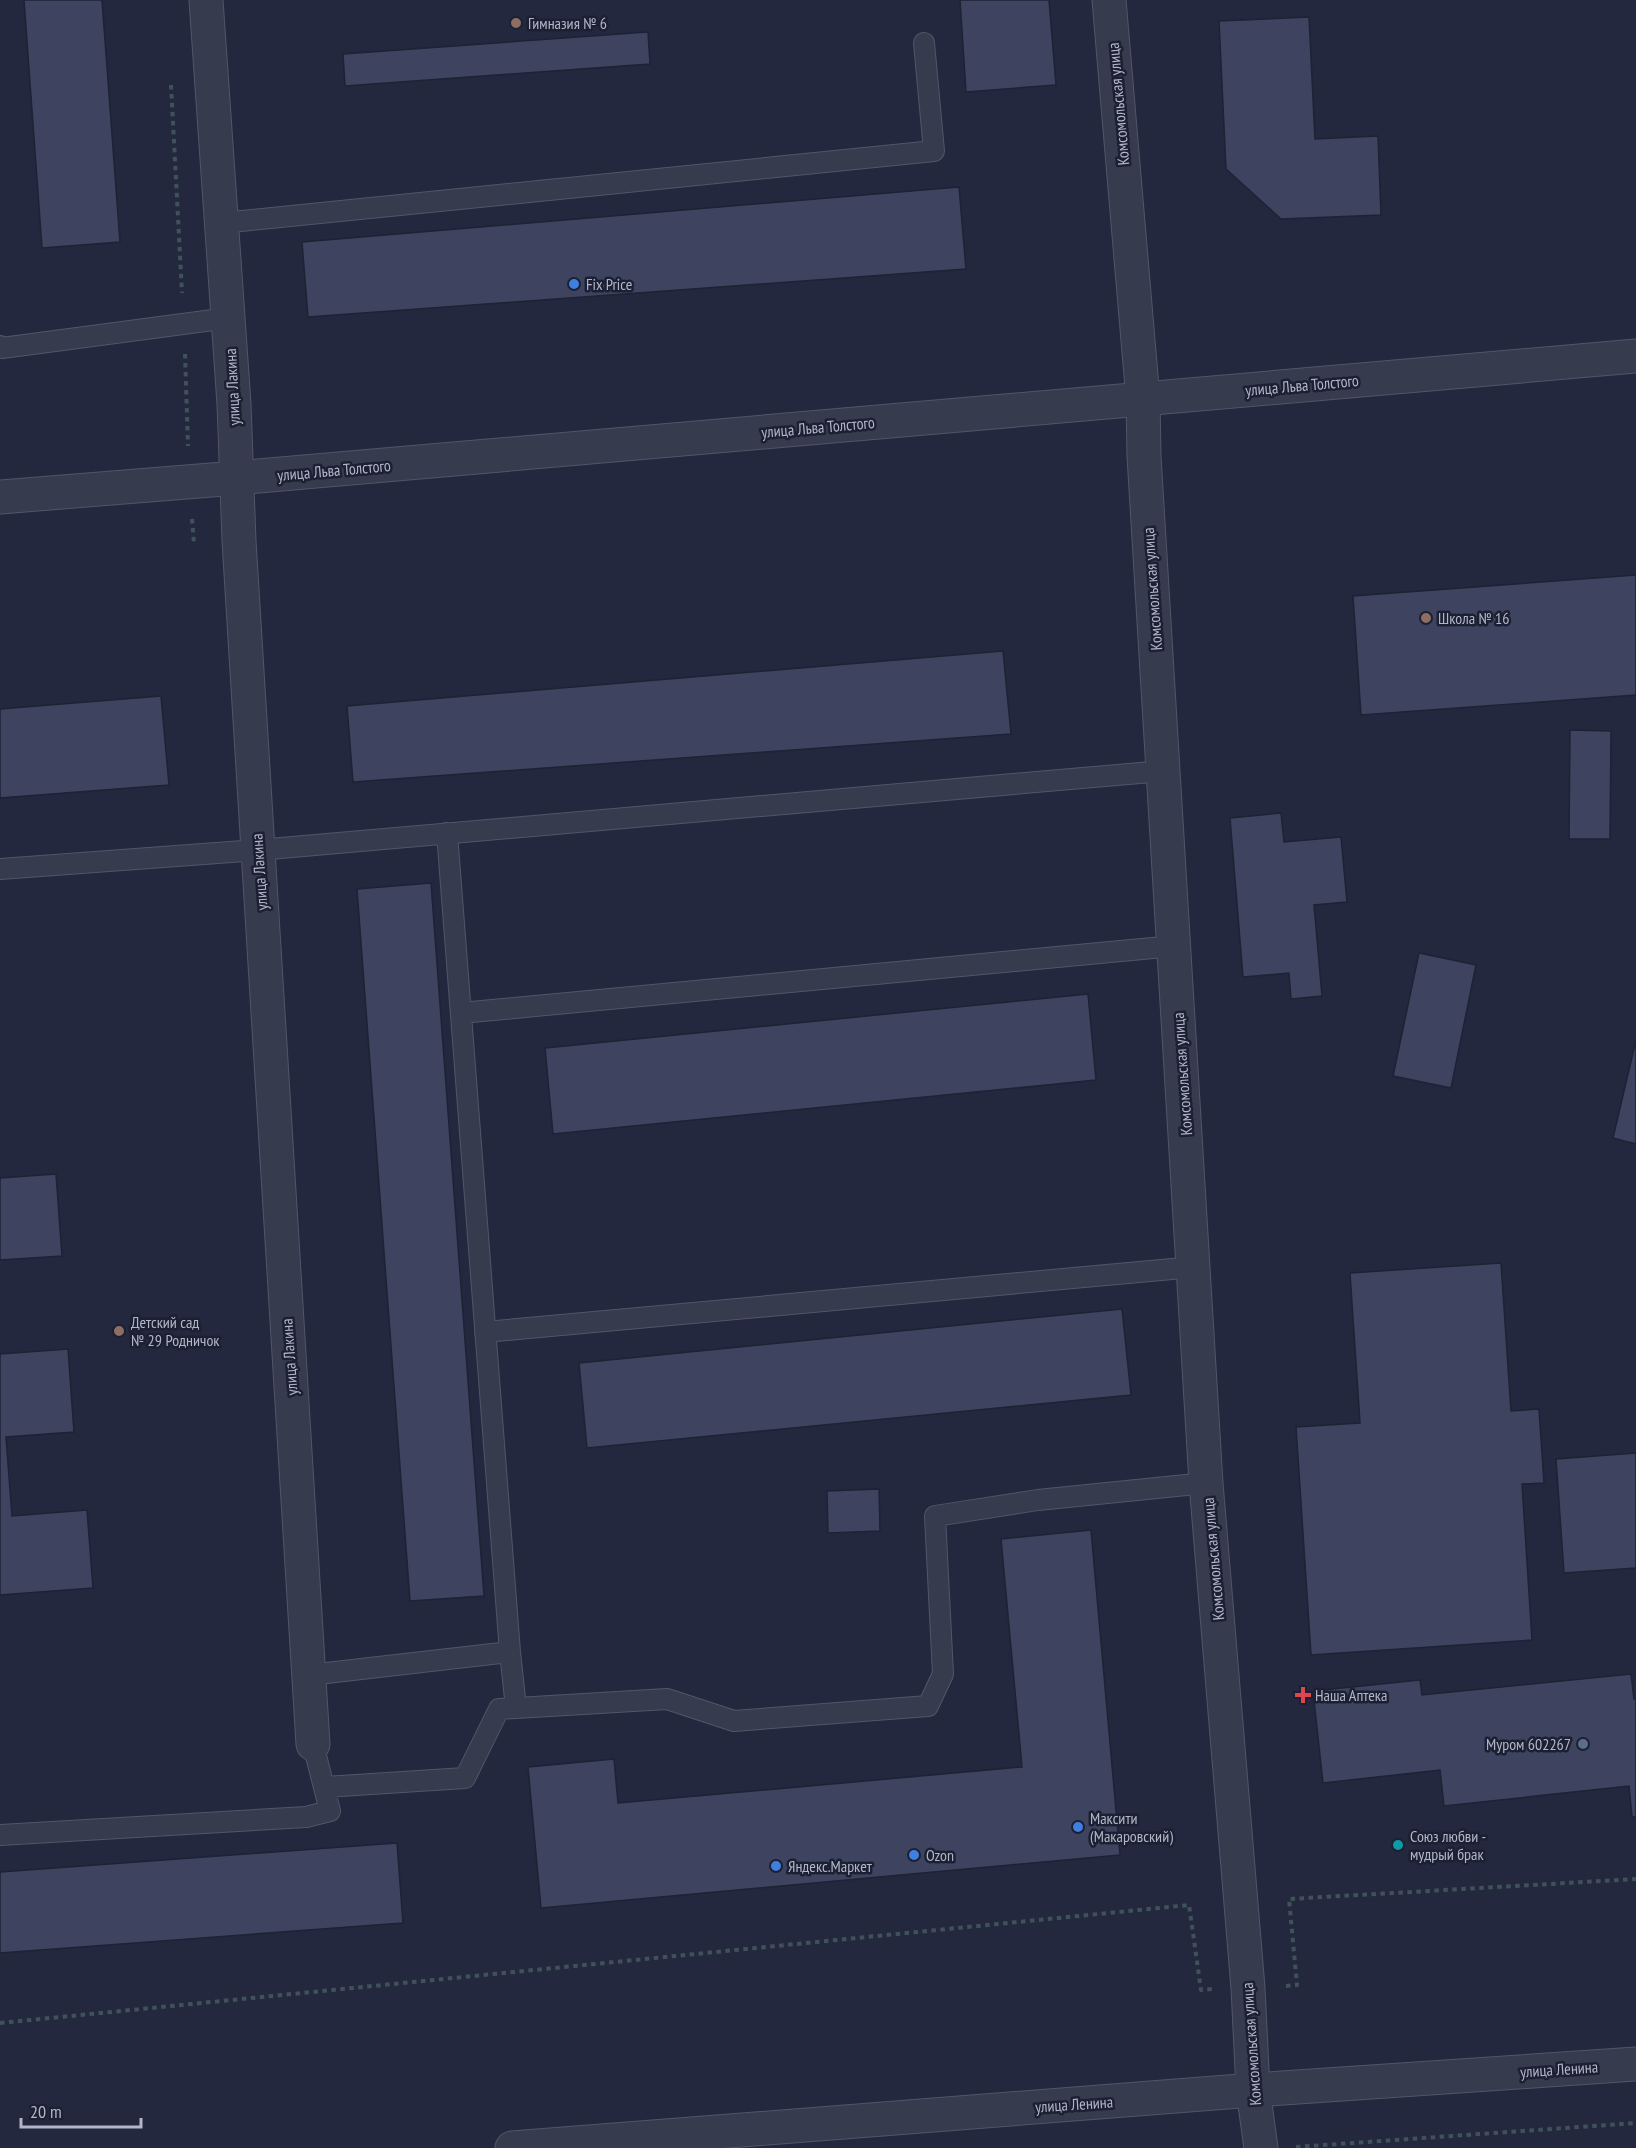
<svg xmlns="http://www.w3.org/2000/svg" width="1636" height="2148" viewBox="0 0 1636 2148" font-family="'PT Sans Narrow',sans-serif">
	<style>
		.building { fill: #3e445f; stroke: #1e2235; stroke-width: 1.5 }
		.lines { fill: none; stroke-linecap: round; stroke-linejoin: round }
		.service-casing { stroke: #525669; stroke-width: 22 }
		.minor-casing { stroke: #525669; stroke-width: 35 }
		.tertiary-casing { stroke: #525669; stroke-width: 35 }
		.path { stroke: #405259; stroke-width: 4; stroke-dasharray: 4.5 4.5; stroke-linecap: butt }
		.service { stroke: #373b4e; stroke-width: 20 }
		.minor { stroke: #373b4e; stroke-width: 33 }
		.tertiary { stroke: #373b4e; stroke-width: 33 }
		.education-dot { fill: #8d6e63; stroke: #1c2033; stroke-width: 2 }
		.shop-dot { fill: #3f7fe0; stroke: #1c2033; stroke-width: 2 }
		.health-dot { fill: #e0444e; stroke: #1c2033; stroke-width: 2 }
		.service-dot { fill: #5c6f8a; stroke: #1c2033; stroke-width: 2 }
		.culture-dot { fill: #0f9aa8; stroke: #1c2033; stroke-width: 2 }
		.labels { text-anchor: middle; stroke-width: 5; stroke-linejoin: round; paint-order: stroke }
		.poi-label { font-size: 16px; fill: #b3b6c9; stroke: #1c2033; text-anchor: start }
		.street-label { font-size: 16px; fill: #b3b6c9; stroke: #1c2033 }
	</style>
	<rect width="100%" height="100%" fill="#23283e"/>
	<path class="building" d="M24 0H102L120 242 42 248Z
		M960 0H1049L1056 85 966 92Z
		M1309 17 1315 139 1378 136 1381 215 1281 219 1226 169 1219 21Z
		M648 32 650 64 345 86 343 54Z
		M959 187 966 269 308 317 302 242Z
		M1636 575V695L1361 715 1353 596Z
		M1003 651 1011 734 353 782 347 706Z
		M161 696 169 785 0 798V709Z
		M1570 730 1611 731 1610 839H1569Z
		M1281 813 1284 842 1341 837 1347 902 1314 905 1322 996 1291 999 1289 973 1243 977 1230 818Z
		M431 883 484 1596 410 1601 357 889Z
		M1419 953 1476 965 1451 1088 1393 1076Z
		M1088 994 1096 1080 553 1134 545 1048Z
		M1636 1040V1144L1613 1138Z
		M56 1174 62 1256 0 1260V1178Z
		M1501 1263 1511 1411 1539 1409 1544 1483 1522 1484 1532 1640 1311 1655 1296 1427 1360 1423 1350 1273Z
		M1122 1309 1131 1395 587 1448 579 1363Z
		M68 1349 74 1432 6 1437 12 1516 87 1510 93 1588 0 1595V1354Z
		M1636 1453V1568L1564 1573 1556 1459Z
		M879 1489 880 1531 828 1533 827 1491Z
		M1091 1530 1120 1855 541 1908 528 1767 614 1759 618 1803 1022 1767 1001 1539Z
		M1631 1674 1634 1699H1636V1817H1632L1629 1786 1444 1806 1440 1770 1323 1783 1313 1691 1420 1680 1422 1695Z
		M397 1843 403 1923 0 1953V1872Z"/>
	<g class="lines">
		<g class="service-casing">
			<path id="service" d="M222 223 934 151 924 43
				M0 346 2 348 228 318
				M0 869 258 850 1163 771
				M461 1013 1174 946
				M485 1332 1194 1267
				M510 1652 516 1708
				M309 1675 510 1652 447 833
				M325 1787 465 1778 499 1709 667 1699 734 1721 928 1706 943 1674 935 1516 1038 1500 1206 1483
				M0 1835 306 1817 330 1811 313 1744"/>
		</g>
		<g class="minor-casing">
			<path id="minor" d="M206 0 234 404 239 541 313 1744
				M1109 0 1143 399 1144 456 1206 1483 1248 1988 1253 2090 1261 2148"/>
		</g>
		<g class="tertiary-casing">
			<path id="tertiary" d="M0 497 236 478 1636 356
				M512 2148 1253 2090 1636 2064"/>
		</g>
		<path class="path" d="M171 85 182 293
			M185 354 188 446
			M192 519 194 544
			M1286 1986 1297 1985 1289 1899 1636 1879
			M0 2023 1189 1905 1201 1990 1212 1989
			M1296 2147 1636 2123"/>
		<use href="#service" class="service"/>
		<use href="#minor" class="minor"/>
		<use href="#tertiary" class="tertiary"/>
	</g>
	<g class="education-dot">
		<circle cx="516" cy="23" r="6"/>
		<circle cx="1426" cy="618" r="6"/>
		<circle cx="119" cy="1331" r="6"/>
	</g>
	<g class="shop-dot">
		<circle cx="574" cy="284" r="6"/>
		<circle cx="1078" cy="1827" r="6"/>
		<circle cx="914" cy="1855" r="6"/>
		<circle cx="776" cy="1866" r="6"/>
	</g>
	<path class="health-dot" d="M1300 1686h6v6h6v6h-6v6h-6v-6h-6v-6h6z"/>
	<circle class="service-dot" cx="1583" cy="1744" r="6"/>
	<circle class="culture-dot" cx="1398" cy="1845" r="6"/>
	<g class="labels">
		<g class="poi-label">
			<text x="528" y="29">Гимназия № 6</text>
			<text x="586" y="290">Fix Price</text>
			<text x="1438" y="624">Школа № 16</text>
			<text x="131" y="1328">Детский сад<tspan x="131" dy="18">№ 29 Родничок</tspan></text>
			<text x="1315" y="1701">Наша Аптека</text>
			<text x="1571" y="1750" text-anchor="end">Муром 602267</text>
			<text x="1090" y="1824">Максити<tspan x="1090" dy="18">(Макаровский)</tspan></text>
			<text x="1410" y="1842">Союз любви -<tspan x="1410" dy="18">мудрый брак</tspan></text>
			<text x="926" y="1861">Ozon</text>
			<text x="788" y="1872">Яндекс.Маркет</text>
		</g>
		<g class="street-label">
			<text transform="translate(1118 104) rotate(-95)" y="6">Комсомольская улица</text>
			<text transform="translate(1302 385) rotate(-5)" y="6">улица Льва Толстого</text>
			<text transform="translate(232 387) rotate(-93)" y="6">улица Лакина</text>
			<text transform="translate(818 427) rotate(-5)" y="6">улица Льва Толстого</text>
			<text transform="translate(334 470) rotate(-5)" y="6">улица Льва Толстого</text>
			<text transform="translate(1152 589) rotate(-94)" y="6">Комсомольская улица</text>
			<text transform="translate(259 872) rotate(-94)" y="6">улица Лакина</text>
			<text transform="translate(1182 1074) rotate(-94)" y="6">Комсомольская улица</text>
			<text transform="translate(289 1357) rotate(-94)" y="6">улица Лакина</text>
			<text transform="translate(1213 1559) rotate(-95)" y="6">Комсомольская улица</text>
			<text transform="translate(1251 2044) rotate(-94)" y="6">Комсомольская улица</text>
			<text transform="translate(1559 2069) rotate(-4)" y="6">улица Ленина</text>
			<text transform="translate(1074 2104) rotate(-4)" y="6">улица Ленина</text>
		</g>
	</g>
	<path d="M21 2118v9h120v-9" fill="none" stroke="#b3b6c9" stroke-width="3"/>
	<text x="30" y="2118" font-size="18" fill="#b3b6c9" stroke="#1c2033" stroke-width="4.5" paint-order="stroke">20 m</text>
</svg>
